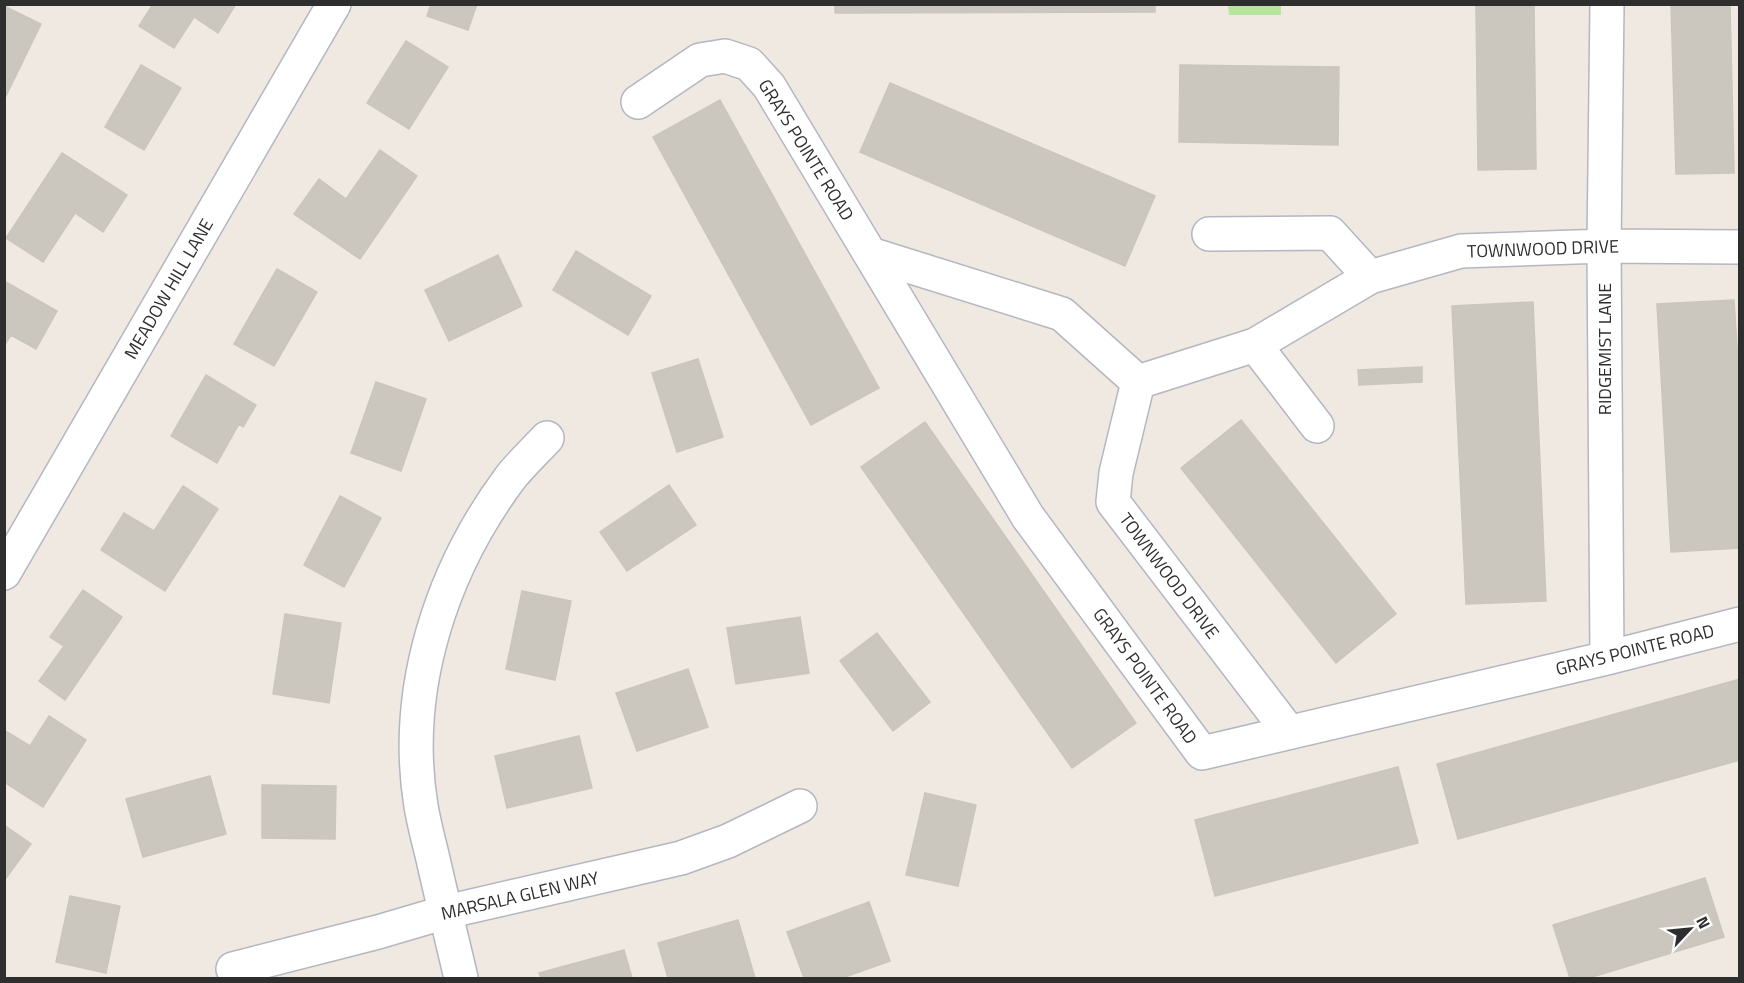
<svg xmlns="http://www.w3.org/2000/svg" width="1744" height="983" viewBox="0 0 1744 983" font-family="'Titillium Web',sans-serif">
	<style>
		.green { fill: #b6e59e }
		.building { fill: #cbc7bf; stroke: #cbc5ba; stroke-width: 1.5 }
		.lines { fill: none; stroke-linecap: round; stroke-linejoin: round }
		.minor-casing { stroke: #b4b7c1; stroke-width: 36 }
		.minor { stroke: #fff; stroke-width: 33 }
		.labels { text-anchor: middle; stroke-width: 4.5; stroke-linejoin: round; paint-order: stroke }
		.street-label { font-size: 18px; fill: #2e2e2e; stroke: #fff }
	</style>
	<rect width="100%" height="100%" fill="#efe9e1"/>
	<path class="green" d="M1228 5H1281V15H1229Z"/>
	<path class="building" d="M153 4H236L218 33 194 17 174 48 139 26Z
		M431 4H477L468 30 427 16Z
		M835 4H1155V12L835 13Z
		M1476 4H1534L1536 169 1478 170Z
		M1671 4H1730L1734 173 1676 174Z
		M4 6 41 24 4 100Z
		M406 41 448 67 409 129 367 103Z
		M141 65 181 88 144 150 105 127Z
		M1180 65 1339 67 1338 145 1179 142Z
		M890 83 1155 196 1125 266 860 152Z
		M720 100 879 388 811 425 653 137Z
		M380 150 417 176 360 259 294 214 319 179 346 199Z
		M62 153 127 195 103 232 75 213 43 262 6 238Z
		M576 251 651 296 628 335 553 290Z
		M498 255 522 306 449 341 425 290Z
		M277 269 317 292 274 366 234 344Z
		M4 281 57 311 36 349 11 335 4 346Z
		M1734 300 1740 393V548L1671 552 1657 304Z
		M1533 302 1546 601 1466 604 1452 306Z
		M698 359 723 437 677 452 652 373Z
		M1422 367V382L1359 385 1358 370Z
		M206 375 256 405 243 427 239 424 217 463 171 436Z
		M376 382 426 399 401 471 351 453Z
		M1241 420 1396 614 1336 663 1181 468Z
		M925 422 1136 723 1072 768 861 467Z
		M669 485 696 525 627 571 600 532Z
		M183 486 218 509 165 591 101 550 124 513 154 531Z
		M340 496 381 518 344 587 304 565Z
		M83 590 122 617 65 700 39 681 64 646 50 637Z
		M522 591 571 601 555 680 506 669Z
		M285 614 341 623 329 703 273 694Z
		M800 617 809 673 736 684 727 628Z
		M877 633 930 702 893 731 840 661Z
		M688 669 708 727 637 751 616 693Z
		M1740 679V760L1458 839 1437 764Z
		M49 716 86 740 43 807 4 782V730L30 746Z
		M579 736 592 788 507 808 495 756Z
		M1398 767 1418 843 1215 896 1195 820Z
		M210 776 226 834 143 857 126 799Z
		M262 785 336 786 335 839 262 838Z
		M925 793 976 805 958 886 906 875Z
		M4 825 31 844 4 881Z
		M1705 878 1724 937 1589 978H1570L1553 925Z
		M70 896 120 906 106 973 56 962Z
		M869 902 890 961 842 978H804L787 932Z
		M738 920 755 978H668L658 943Z
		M624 950 632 978H541L539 973Z"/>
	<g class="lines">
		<g class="minor-casing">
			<path id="minor" d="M638 102 700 60 725 56 749 64 769 86 1028 517 1202 753 1607 658 1740 624
				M1209 234 1330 233 1370 277
				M870 254 1062 314 1138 382
				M1255 345 1317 426
				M4 573 334 4
				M1607 658 1604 246 1607 4
				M1289 732 1113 502 1116 473 1138 382 1255 345 1370 277 1461 251 1604 246 1740 247
				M233 969 378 932 446 912 681 858 728 841 800 806
				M461 978C452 939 442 899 433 859 429 842 424 824 421 806 402 690 441 571 510 478 521 464 535 451 547 438"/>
		</g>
		<use href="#minor" class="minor"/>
	</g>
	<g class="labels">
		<g class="street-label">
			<text transform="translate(806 150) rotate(58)" y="6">GRAYS POINTE ROAD</text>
			<text transform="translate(1543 249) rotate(-2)" y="6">TOWNWOOD DRIVE</text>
			<text transform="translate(169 289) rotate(-60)" y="6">MEADOW HILL LANE</text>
			<text transform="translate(1605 349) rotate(-90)" y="6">RIDGEMIST LANE</text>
			<text transform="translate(1169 576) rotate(53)" y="6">TOWNWOOD DRIVE</text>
			<text transform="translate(1635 650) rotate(-14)" y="6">GRAYS POINTE ROAD</text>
			<text transform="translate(1145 676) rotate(54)" y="6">GRAYS POINTE ROAD</text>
			<text transform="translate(520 896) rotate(-13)" y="6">MARSALA GLEN WAY</text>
		</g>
	</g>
	<rect width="1744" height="983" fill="none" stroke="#2e2e2e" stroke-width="12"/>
	<g transform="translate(1690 929) rotate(64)" stroke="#ffffff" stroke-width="4.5" paint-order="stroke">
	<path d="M0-4.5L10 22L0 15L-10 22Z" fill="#2e2e2e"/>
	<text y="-9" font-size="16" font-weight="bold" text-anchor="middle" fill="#2e2e2e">N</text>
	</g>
</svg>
